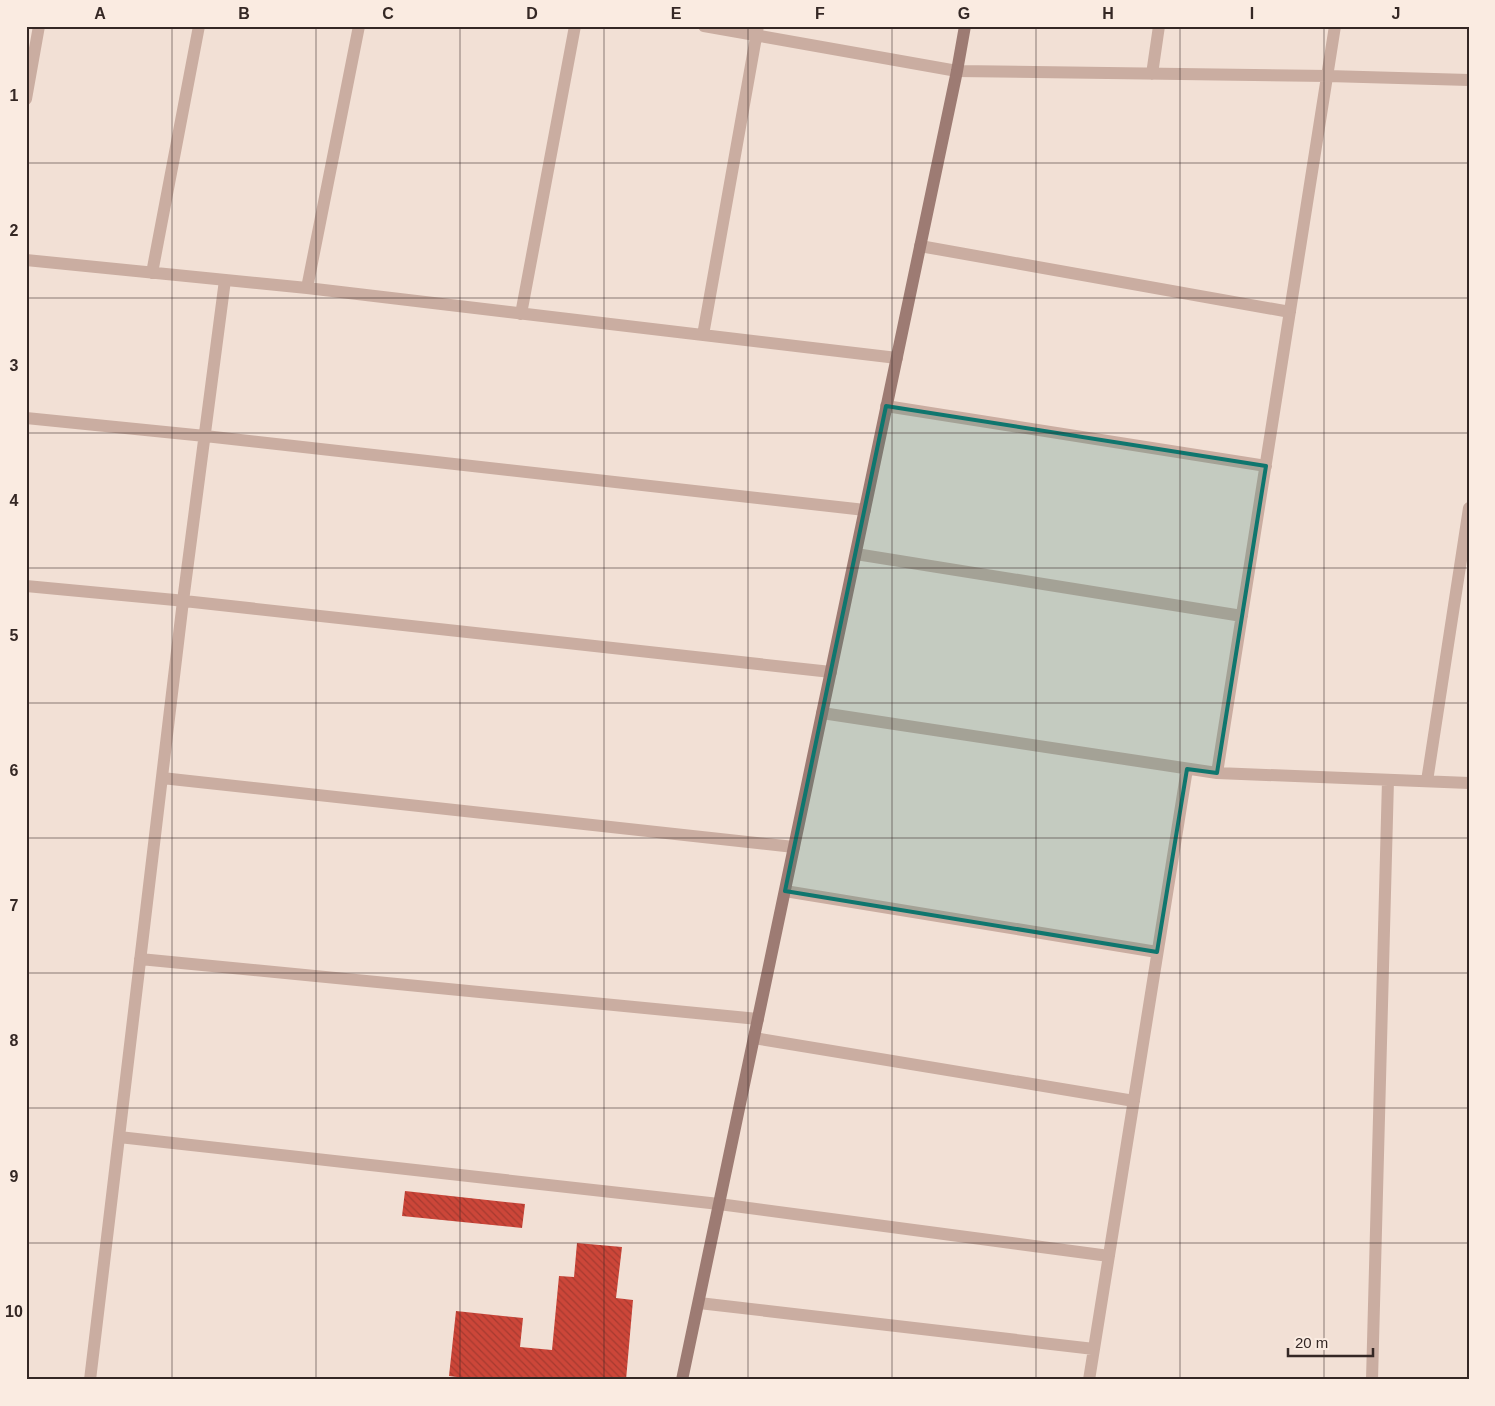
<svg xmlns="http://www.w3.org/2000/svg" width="1495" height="1406" viewBox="0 0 1495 1406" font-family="Arial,sans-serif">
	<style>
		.building { fill: url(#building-back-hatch) }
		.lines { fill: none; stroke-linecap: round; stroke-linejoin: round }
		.street { stroke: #caada1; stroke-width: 12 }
		.secondary { stroke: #9d7b73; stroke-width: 12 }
		.marked { fill: #0f766e; fill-opacity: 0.2; stroke: #0f766e; stroke-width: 4; stroke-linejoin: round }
		.grid { fill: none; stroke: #342724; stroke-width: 1; stroke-opacity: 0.55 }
		.neatline { fill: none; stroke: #342724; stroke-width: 2 }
		.grid-label { font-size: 16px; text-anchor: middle; font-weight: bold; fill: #342724 }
	</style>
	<defs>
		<pattern id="building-back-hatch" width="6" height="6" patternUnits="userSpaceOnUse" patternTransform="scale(1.25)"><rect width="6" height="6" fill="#cc4639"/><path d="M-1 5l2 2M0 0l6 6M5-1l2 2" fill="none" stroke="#a63a30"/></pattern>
	</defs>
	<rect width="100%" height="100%" fill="#f2e0d5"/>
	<path class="building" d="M405 1191 525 1204 522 1228 402 1216Z
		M577 1243 622 1247 616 1298 633 1300 626 1380H481L449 1376 456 1311 523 1318 520 1347 552 1350 559 1276 574 1277Z"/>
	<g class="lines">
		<path class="street" d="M704 26 957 71 1328 76 1469 80
			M1152 74 1159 26
			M26 99 39 26
			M920 246 1290 312
			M26 260 307 288 897 358
			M152 273 199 26
			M307 288 359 26
			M521 314 575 26
			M703 335 758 26
			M886 406 1266 466
			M26 418 205 436 865 510
			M856 554 1242 616
			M26 586 175 600 831 672
			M822 713 1217 773 1469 783
			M1217 773 1335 26
			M162 778 794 847
			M1427 781 1469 508
			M785 891 1157 952
			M140 959 758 1019
			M754 1038 1134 1101
			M119 1137 719 1204 1109 1256
			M699 1303 1094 1349
			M90 1380 183 601 225 280
			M1089 1380 1187 769
			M1372 1380 1388 780"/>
		<path class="secondary" d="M682 1380 957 71 965 26"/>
	</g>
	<path class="marked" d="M886 406 1266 466 1217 773 1187 769 1157 952 785 891Z"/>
	<path class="grid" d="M172 26V1380M316 26V1380M460 26V1380M604 26V1380M748 26V1380M892 26V1380M1036 26V1380M1180 26V1380M1324 26V1380M26 163H1469M26 298H1469M26 433H1469M26 568H1469M26 703H1469M26 838H1469M26 973H1469M26 1108H1469M26 1243H1469"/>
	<rect width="1495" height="1406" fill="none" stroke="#faebe1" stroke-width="55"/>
	<path d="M1288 1348v8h85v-8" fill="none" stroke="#342724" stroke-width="2.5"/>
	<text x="1295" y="1348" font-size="15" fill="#342724" stroke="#faebe1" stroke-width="4" paint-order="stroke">20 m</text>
	<rect x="28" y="28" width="1440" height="1350" class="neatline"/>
	<g class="grid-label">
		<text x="100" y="19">A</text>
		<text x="244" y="19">B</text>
		<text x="388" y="19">C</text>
		<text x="532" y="19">D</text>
		<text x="676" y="19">E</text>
		<text x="820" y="19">F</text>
		<text x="964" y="19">G</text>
		<text x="1108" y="19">H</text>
		<text x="1252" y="19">I</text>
		<text x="1396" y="19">J</text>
		<text x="14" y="101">1</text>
		<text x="14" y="236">2</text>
		<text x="14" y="371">3</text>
		<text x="14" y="506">4</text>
		<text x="14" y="641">5</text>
		<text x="14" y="776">6</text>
		<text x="14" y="911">7</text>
		<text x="14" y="1046">8</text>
		<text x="14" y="1182">9</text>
		<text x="14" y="1317">10</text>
	</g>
</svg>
